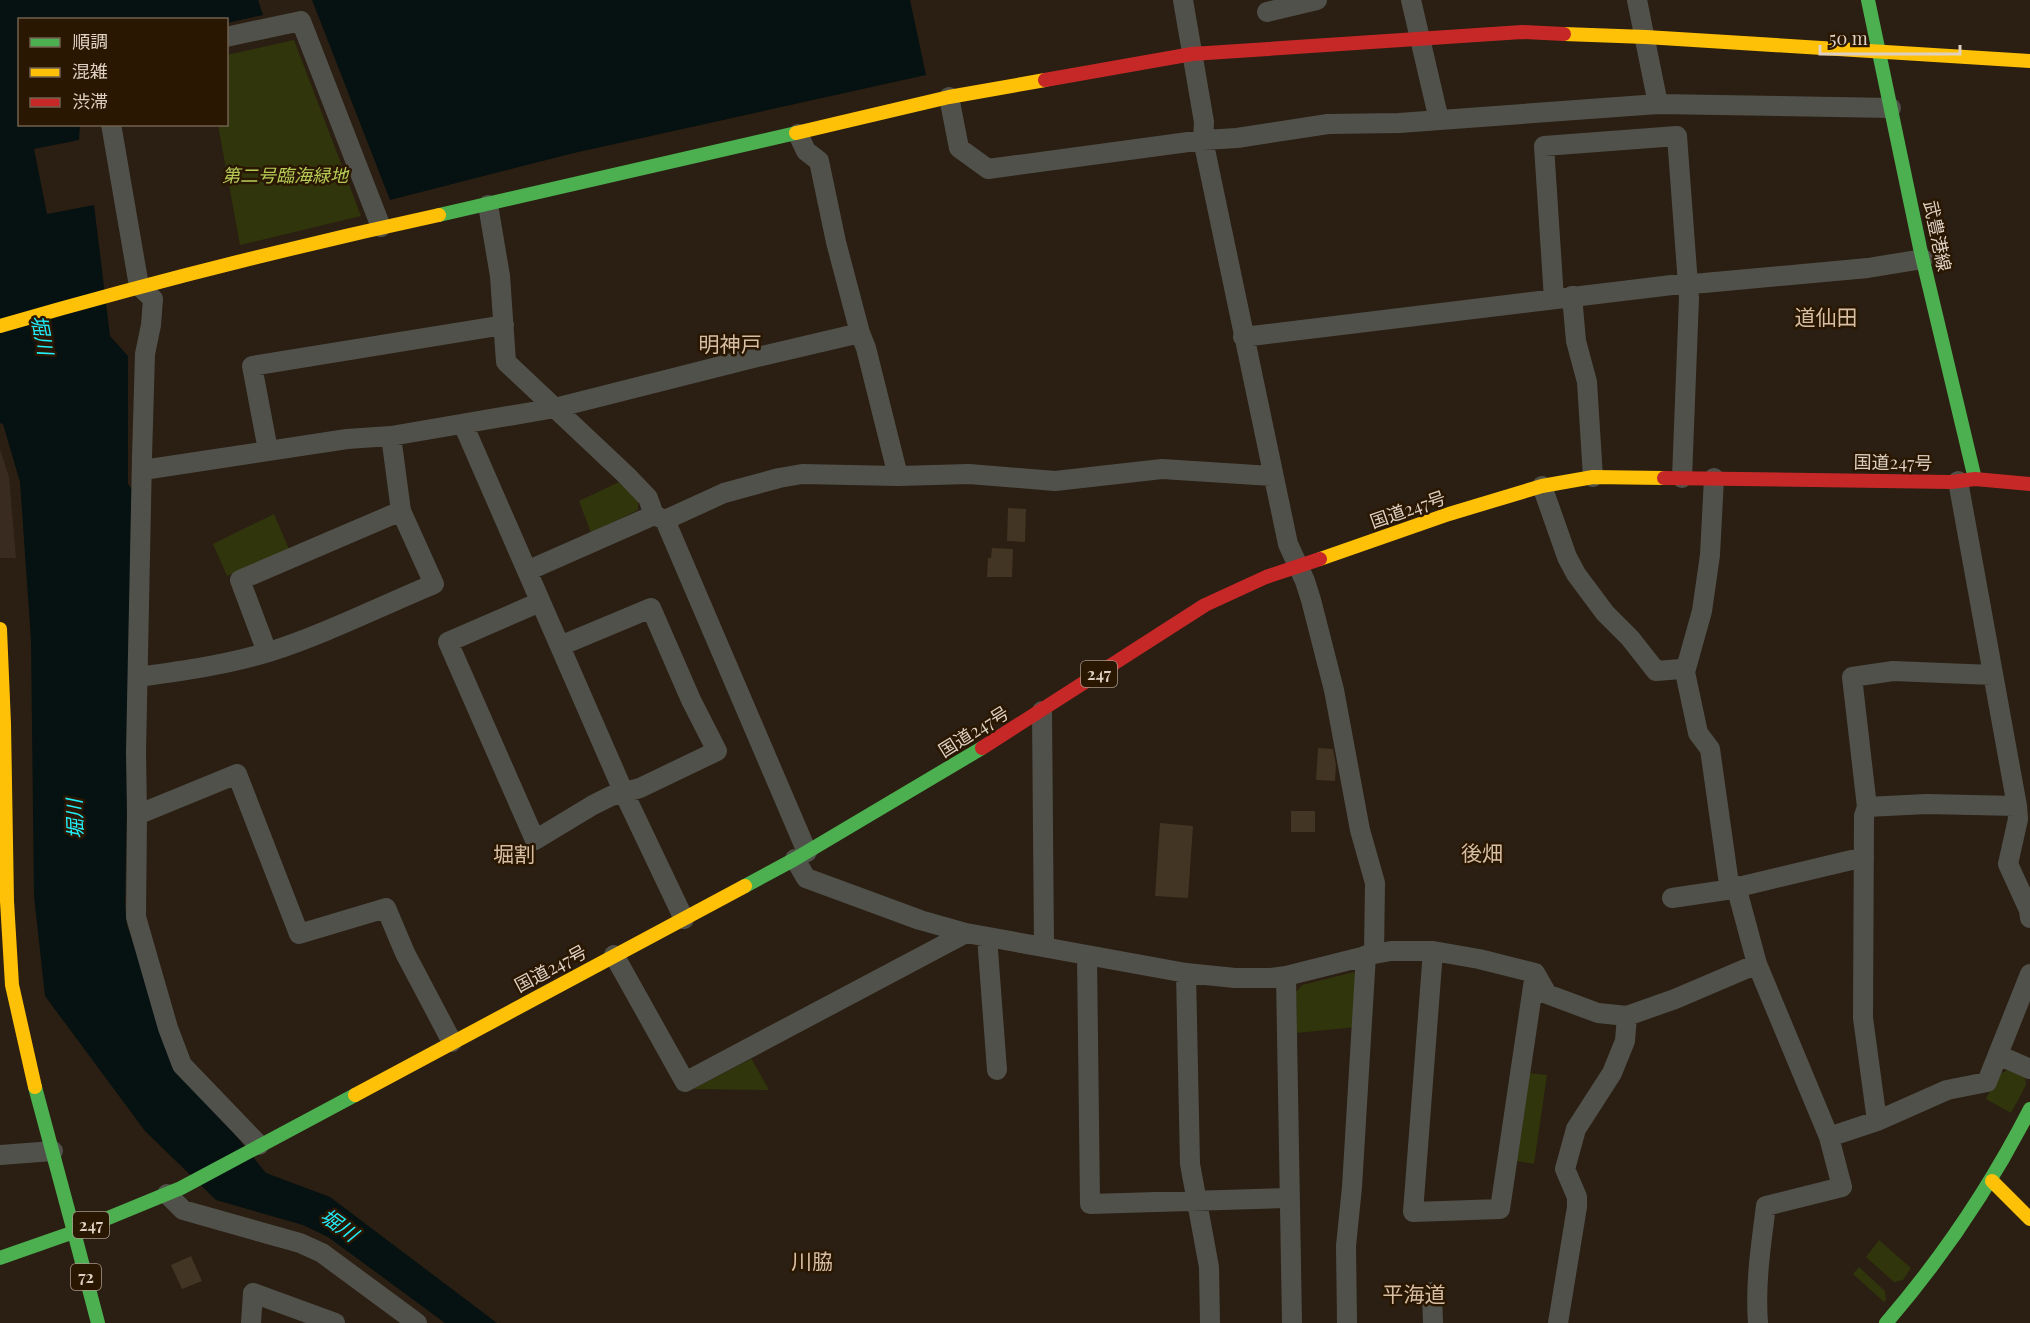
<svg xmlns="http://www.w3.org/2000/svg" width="2030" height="1323" viewBox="0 0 2030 1323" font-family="'Playfair Display','Noto Sans JP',serif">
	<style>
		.industrial { fill: #392b1f }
		.green { fill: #30350c }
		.water { fill: #061111 }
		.building { fill: #423523 }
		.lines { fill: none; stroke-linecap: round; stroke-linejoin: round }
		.street { stroke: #51514b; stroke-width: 20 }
		.fast { stroke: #4caf50; stroke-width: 14 }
		.slow { stroke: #ffc107; stroke-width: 14 }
		.jam { stroke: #c62828; stroke-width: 14 }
		.labels { text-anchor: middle; stroke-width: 5; stroke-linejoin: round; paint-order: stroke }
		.shield { fill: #2a1701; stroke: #a89989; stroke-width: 1.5 }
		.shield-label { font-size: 16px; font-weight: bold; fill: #ded1c3 }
		.park-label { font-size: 18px; font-style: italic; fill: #b6cc57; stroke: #2a1701 }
		.street-label { font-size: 18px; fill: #ded1c3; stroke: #2a1701 }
		.water-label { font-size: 20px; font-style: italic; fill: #21effb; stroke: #2a1701 }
		.quarter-label { font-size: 21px; fill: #d8bea3; stroke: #2a1701 }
	</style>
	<rect width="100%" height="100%" fill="#2a1f12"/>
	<path class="industrial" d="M0 449 9 477 16 558H0Z"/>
	<path class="green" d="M294 40 361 216 240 245 218 125 226 124 227 55Z
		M619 482 638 501V510L591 533 579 501Z
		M274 514 289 549 227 576 213 544Z
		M1358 971 1355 1027 1297 1033 1296 992 1302 985Z
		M751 1058 769 1090 693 1089 751 1059Z
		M2008 1070 2025 1077 2026 1085 2011 1113 1986 1099 1997 1075Z
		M1529 1073 1547 1075 1534 1164 1517 1161Z
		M1879 1240 1911 1268 1903 1280 1894 1282 1866 1257Z
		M1859 1267 1885 1291 1886 1300 1884 1302 1853 1274Z"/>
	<path class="water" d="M0 0H258L263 15 227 23 226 20H20V124L80 125 79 140 34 149 47 214 94 205 110 336 128 356V484L133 490 125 906 127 925 173 1058 266 1173 330 1197 497 1323H445L328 1237 303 1225 216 1200 145 1131 45 996 34 896 31 640 20 482 3 424 0 423Z
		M312 0H910L926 75 574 153 390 200Z"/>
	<path class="building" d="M1008 508 1026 509 1025 542 1007 541Z
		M992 548 1013 549 1012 577H987L988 558H991Z
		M1318 748 1333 749 1336 765 1335 781 1316 780Z
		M1291 811H1315V832H1291Z
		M1160 823 1193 826 1188 898 1155 896Z
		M191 1256 202 1281 182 1289 171 1265Z"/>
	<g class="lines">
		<path class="street" d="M1183 0 1204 122 1203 140 1288 544 1305 581 1311 600 1334 690 1360 830 1375 883 1374 954
			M1411 0 1439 120
			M1637 0 1658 104
			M1267 12 1317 0
			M226 37 301 21 381 227
			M949 97 959 148 988 169 1203 140 1237 138 1328 124 1399 123 1658 104 1891 108
			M111 124 139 286 153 299 151 325 145 354 142 457 136 752 137 815 136 917 168 1028 182 1065 259 1145
			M798 134 806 151 819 161 836 242 860 333 866 348 898 476
			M488 205 500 276 506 362 626 475 648 498 654 515 665 520 807 852
			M1572 296 1576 341 1587 382 1593 477
			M1554 299 1544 146 1677 136 1689 298 1682 478
			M1243 337 1672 285 1704 283 1868 268 1923 259
			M463 424 624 793 684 919
			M268 450 252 366 504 325
			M143 470 347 439 391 436 555 408 753 358 860 333
			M1714 478 1710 555 1702 611 1685 672 1698 733 1710 749 1728 877 1731 888
			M1958 481 2017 806 2018 819 2008 864 2029 910 2030 918
			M1542 486 1567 557 1576 574 1605 613 1630 638 1656 671 1681 669 1685 672
			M665 520 724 493 779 478 802 474 898 476 969 474 1055 481 1162 469 1272 476
			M527 571 654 515
			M540 602 448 642 535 840 593 805 611 796 640 788 717 751 691 700 651 608 560 646
			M267 652 240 580 401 511
			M138 677C182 671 226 665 269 652 325 634 379 607 434 584L401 511 391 436
			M1042 711 1044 947
			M1867 807 1926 804 2017 806
			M137 815 237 774 299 934 386 908 405 953 452 1042
			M795 859 806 878 920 920 966 933 1186 973 1235 978H1270L1286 976 1374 954 1391 951H1433L1479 959 1535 973 1547 994 1598 1013 1627 1016 1675 999 1757 964
			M1736 886 1757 964 1829 1137 1842 1187 1766 1206C1761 1245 1755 1283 1758 1323
			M1672 898 1726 890 1864 857
			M987 937 997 1070
			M1433 951 1413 1212 1500 1209 1535 973
			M614 955 685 1082 966 933
			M1087 955 1090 1204 1289 1198
			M1186 973 1190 1164 1209 1267 1210 1323
			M1286 976 1292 1323
			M1998 1055 2030 1069
			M1877 1121 1863 1018 1864 816 1867 807 1852 677 1893 671 1993 675
			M1829 1137 1877 1121 1947 1090 1987 1082 2030 974
			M0 1155 53 1151
			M167 1194 183 1210 300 1243 322 1253 417 1323
			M1432 1292 1433 1323
			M251 1323 253 1293 335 1323
			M1347 1323 1346 1246 1352 1187 1366 955
			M1558 1323 1577 1207V1197L1565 1169 1576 1129 1612 1073 1625 1041 1627 1016"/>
		<path class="fast" d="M1868 0 1920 248 1975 479
			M439 215 796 133
			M745 886 795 859 982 748
			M35 1087 74 1232
			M74 1232 98 1323
			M0 1258 74 1232 181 1188 355 1095
			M1886 1323C1943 1257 1990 1187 2030 1109"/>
		<path class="slow" d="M1564 34 1646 37 2030 61
			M796 133 949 97 1045 80
			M0 326C145 284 291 247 439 215
			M1320 559 1449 514 1542 486 1593 477 1664 478
			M0 629 4 724 7 901 12 985 35 1087
			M355 1095 745 886
			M1992 1181 2030 1219"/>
		<path class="jam" d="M1045 80 1192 54 1522 32 1564 34
			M1664 478 1951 482 1975 479 2030 484
			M982 748 1205 605 1266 577 1320 559"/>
	</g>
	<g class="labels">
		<g class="shield">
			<rect x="1081" y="661" width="36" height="26" rx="4.5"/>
			<rect x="73" y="1212" width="36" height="26" rx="4.5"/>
			<rect x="71" y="1264" width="30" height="26" rx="4.5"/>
		</g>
		<g class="shield-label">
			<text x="1099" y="680">247</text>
			<text x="91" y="1231">247</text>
			<text x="86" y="1283">72</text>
		</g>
		<g class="park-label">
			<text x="285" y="182">第二号臨海緑地</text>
		</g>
		<g class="street-label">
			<text transform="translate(1937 236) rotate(78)" y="6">武豊港線</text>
			<text transform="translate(1893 463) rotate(1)" y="6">国道247号</text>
			<text transform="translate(1408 510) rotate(-19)" y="6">国道247号</text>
			<text transform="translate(974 732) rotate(-32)" y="6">国道247号</text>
			<text transform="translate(551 969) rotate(-28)" y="6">国道247号</text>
		</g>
		<g class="water-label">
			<text transform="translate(42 335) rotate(79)" y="7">堀川</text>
			<text transform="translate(75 819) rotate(-92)" y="7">堀川</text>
			<text transform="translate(339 1225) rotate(36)" y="7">堀川</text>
		</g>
		<g class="quarter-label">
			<text x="1826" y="325">道仙田</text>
			<text x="730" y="352">明神戸</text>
			<text x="1482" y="861">後畑</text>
			<text x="514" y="862">堀割</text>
			<text x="812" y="1269">川脇</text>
			<text x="1414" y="1302">平海道</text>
		</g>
	</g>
	<rect x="18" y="18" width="210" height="108" fill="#2a1701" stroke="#72614f" stroke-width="1.5"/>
	<rect x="30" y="38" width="30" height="9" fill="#4caf50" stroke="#72614f" stroke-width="1.5"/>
	<text x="72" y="48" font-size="18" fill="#ded1c3">順調</text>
	<rect x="30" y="68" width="30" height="9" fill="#ffc107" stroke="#72614f" stroke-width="1.5"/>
	<text x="72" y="78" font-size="18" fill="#ded1c3">混雑</text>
	<rect x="30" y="98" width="30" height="9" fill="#c62828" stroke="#72614f" stroke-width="1.5"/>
	<text x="72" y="108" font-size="18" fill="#ded1c3">渋滞</text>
	<path d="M1820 45v9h140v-9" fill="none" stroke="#ded1c3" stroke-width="3"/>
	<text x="1829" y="45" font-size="18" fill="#ded1c3" stroke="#2a1701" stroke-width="4.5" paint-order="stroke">50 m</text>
</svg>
